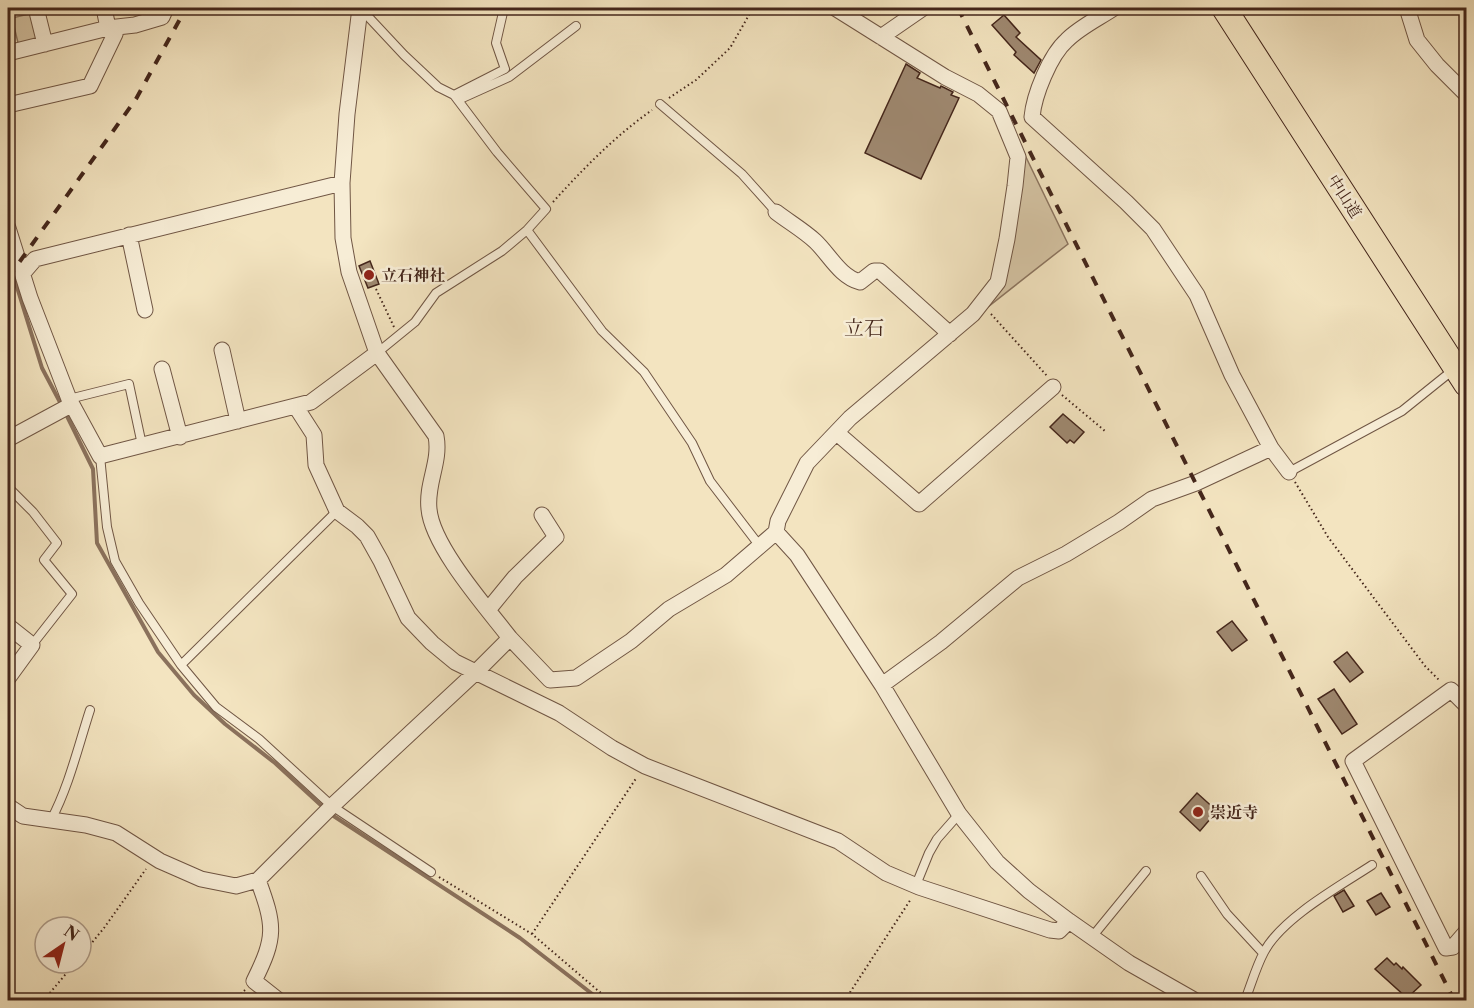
<svg xmlns="http://www.w3.org/2000/svg" width="1474" height="1008" viewBox="0 0 1474 1008" font-family="'Libre Caslon Text','Noto Serif JP',serif">
	<style>
		.green { fill: #d5c4a4; stroke: #8c7560; stroke-width: 1.5 }
		.lines { fill: none; stroke-linecap: round; stroke-linejoin: round }
		.stream { stroke: #8a715c; stroke-width: 4 }
		.building { fill: #9f8971; stroke: #44261b; stroke-width: 1.5 }
		.service-casing { stroke: #705644; stroke-width: 10 }
		.minor-casing { stroke: #705644; stroke-width: 17 }
		.trunk-casing { stroke: #44261b; stroke-width: 26 }
		.path { stroke: #44261b; stroke-width: 2; stroke-dasharray: 1.5 3; stroke-linecap: butt }
		.service { stroke: #f7edd6; stroke-width: 8 }
		.minor { stroke: #f7edd6; stroke-width: 15 }
		.trunk { stroke: #f3e4c0; stroke-width: 24 }
		.rail { stroke: #44261b; stroke-width: 4; stroke-dasharray: 10 10; stroke-linecap: butt }
		.poi-dot { fill: #8f2418; stroke: #f7edd6; stroke-width: 2 }
		.labels { text-anchor: middle; stroke-width: 5; stroke-linejoin: round; paint-order: stroke }
		.street-label { font-size: 16px; fill: #44261b; stroke: #f7edd6 }
		.poi-label { font-size: 16px; font-weight: bold; fill: #44261b; stroke: #f7edd6; text-anchor: start }
		.quarter-label { font-size: 20px; fill: #44261b; stroke: #f7edd6 }
	</style>
	<rect width="100%" height="100%" fill="#f3e4c0"/>
	<filter id="stains"><feTurbulence type="fractalNoise" baseFrequency=".00333" numOctaves="4"/><feColorMatrix values="0 0 0 0 .2 0 0 0 0 .09 0 0 0 0 .02 0 0 0 .5 -.17"/></filter>
	<radialGradient id="worn" r=".72"><stop offset=".6" stop-color="#630" stop-opacity="0"/><stop offset="1" stop-color="#630" stop-opacity=".3"/></radialGradient>
	<path class="green" d="M33 13 40 37 19 47 12 18Z
		M1023 151 1068 244 989 306Z"/>
	<g class="lines">
		<path class="stream" d="M8 258 42 368 62 406
			M65 412 93 469 97 543 158 652 194 695 225 724 275 763 324 808
			M329 813 520 938 600 1000"/>
	</g>
	<path class="building" d="M1004 15 1020 33 1016 37 1041 60 1034 73 1014 55 1016 52 992 25Z
		M906 64 920 73 917 78 940 88 941 86 953 92 951 95 959 98 921 179 865 153Z
		M370 261 379 284 368 288 359 266Z
		M1063 414 1084 432 1074 443 1070 440 1067 443 1050 427Z
		M1232 621 1247 640 1232 651 1217 632Z
		M1347 652 1363 672 1350 682 1334 662Z
		M1334 689 1357 724 1342 734 1318 699Z
		M1197 793 1217 811 1200 831 1180 812Z
		M1344 890 1354 906 1343 912 1334 896Z
		M1381 893 1390 907 1376 915 1367 901Z
		M1387 958 1394 965 1396 963 1402 969 1403 967 1421 985 1407 998 1375 969Z"/>
	<g class="lines">
		<g class="service-casing">
			<path id="service" d="M361 9 404 55 438 87 454 95 497 152 546 209 527 230 502 251 436 293 415 322 377 353
				M454 95 505 69 496 43 504 8
				M458 100 509 77 576 26
				M660 104 742 174 776 212
				M527 230 602 331 644 372 692 443 710 481 759 545
				M69 399 129 384 142 445
				M100 456 107 527 115 561 139 603 181 665 216 707 259 739 332 806 431 872
				M1289 472 1402 411 1453 370
				M8 487 33 512 57 543 44 560 72 594 32 645
				M181 665 337 511
				M51 820C69 786 78 747 90 710
				M1201 876 1227 914 1263 953
				M916 885 929 853 937 839 959 814
				M1092 937 1146 871
				M1245 1000C1251 985 1256 967 1264 952 1282 918 1340 886 1372 865"/>
		</g>
		<g class="minor-casing">
			<path id="minor" d="M36 8 45 44
				M360 8 347 114 342 183 343 238 349 272 377 353 436 436C441 462 426 483 429 509 432 546 486 607 510 638
				M1407 8 1417 40 1437 65 1466 94
				M881 37 923 8
				M8 53 108 28 135 25 162 17 166 8
				M8 105 90 86 115 34 108 28 104 8
				M1032 117 1126 202 1153 229 1197 295 1232 375 1271 448 1289 472
				M1032 117C1034 95 1050 55 1067 40 1080 27 1099 18 1114 8
				M776 212C789 222 803 230 815 241 829 254 840 277 860 282L874 271H880L950 334
				M8 228 30 298 69 399 100 456 311 402 377 353
				M129 235 145 310
				M23 273 35 259 342 183
				M222 350 238 421
				M162 369 180 437
				M296 407 314 435 316 465 337 511 357 526 367 536 381 561 408 618 432 643 455 662 559 713 612 748 645 766 838 841 886 873 919 887 1050 930 1059 931 1069 921
				M837 433 919 504 1053 387
				M8 439 71 405
				M776 532 778 521 807 463 850 418 973 314 998 282 1007 239 1015 186 1018 157 999 111 978 94 945 77 835 8
				M488 610 515 577 556 537 542 515
				M8 626 32 645 8 678
				M882 685 941 642 1018 578 1066 554 1119 522 1152 499 1196 483 1271 448
				M1466 705 1451 690 1353 761 1446 948 1453 947 1466 932
				M8 806 23 816 86 825 116 833 160 861 201 879 236 886 258 880 332 806 477 671 510 638 550 680 576 678 631 641 669 609 726 575 776 532 797 555 882 685 959 814 997 862 1029 891 1069 921 1129 963 1194 1000
				M258 880C275 926 276 937 254 981L278 1000"/>
		</g>
		<g class="trunk-casing">
			<path id="trunk" d="M1224 8 1466 384"/>
		</g>
		<path class="path" d="M669 98 696 80 730 48 753 8
			M553 202C584 168 614 137 652 110
			M376 289 394 327
			M991 314 1048 377
			M1062 395 1105 431
			M1295 482 1328 537 1425 666 1440 681
			M439 877 532 934 609 1000
			M532 934 637 777
			M81 956 104 928 146 869
			M44 1000 75 963
			M234 1000 245 990
			M845 1000 911 899"/>
		<use href="#service" class="service"/>
		<use href="#minor" class="minor"/>
		<use href="#trunk" class="trunk"/>
		<path class="rail" d="M958 8 1454 1000
			M8 278 136 99 186 8"/>
	</g>
	<g class="poi-dot">
		<circle cx="369" cy="275" r="6"/>
		<circle cx="1198" cy="812" r="6"/>
	</g>
	<g class="labels">
		<g class="street-label">
			<text transform="translate(1345 196) rotate(57)" y="6">中山道</text>
		</g>
		<g class="poi-label">
			<text x="381" y="281">立石神社</text>
			<text x="1210" y="818">崇近寺</text>
		</g>
		<g class="quarter-label">
			<text x="864" y="335">立石</text>
		</g>
	</g>
	<rect width="1474" height="1008" fill="none" stroke="#f3e4c0" stroke-width="30"/>
	<rect x="9" y="9" width="1456" height="990" fill="none" stroke="#44261b" stroke-width="3"/>
	<rect x="15" y="15" width="1444" height="978" fill="none" stroke="#44261b" stroke-width="1.5"/>
	<g transform="translate(63 945) rotate(35)"><circle r="28" fill="#f7edd6" stroke="#af9d8b" stroke-width="1.5"/>
	<path d="M0-4.5L10 22L0 15L-10 22Z" fill="#8f2418"/>
	<text y="-9" font-size="16" font-weight="bold" text-anchor="middle" fill="#44261b">N</text>
	</g>
	<rect width="100%" height="100%" filter="url(#stains)"/>
	<rect width="100%" height="100%" fill="url(#worn)"/>
</svg>
